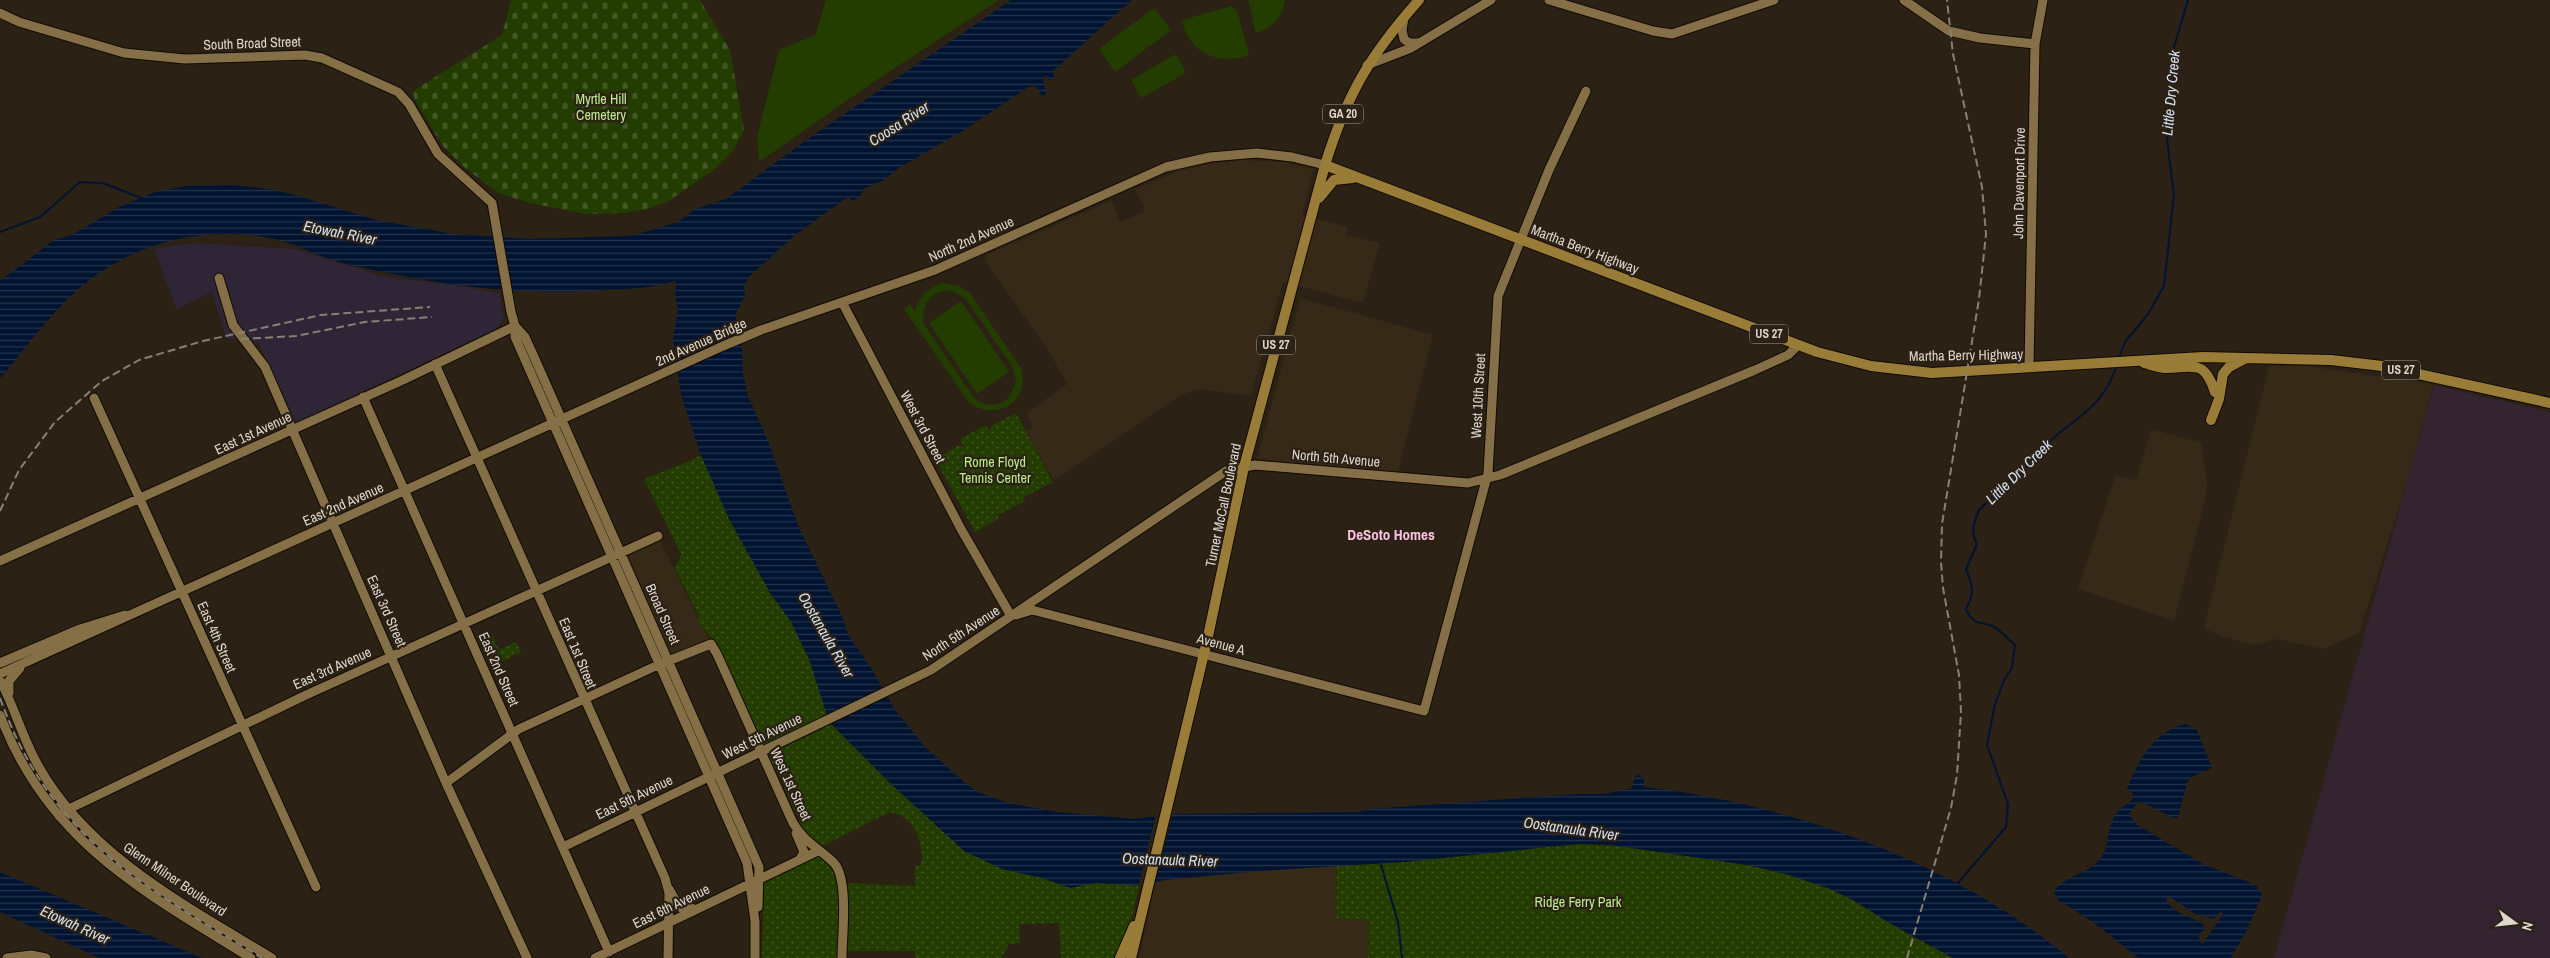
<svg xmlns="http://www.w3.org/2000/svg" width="2550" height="958" viewBox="0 0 2550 958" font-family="'Archivo Narrow',sans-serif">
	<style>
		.built { fill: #362917 }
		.industrial { fill: #2e2636 }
		.education { fill: #332430 }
		.grass { fill: #233c00; fill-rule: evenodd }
		.cemetery { fill: url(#cemetery-stones) }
		.park { fill: url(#park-dots) }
		.water { fill: url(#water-rules); fill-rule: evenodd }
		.pier { fill: #2b2114 }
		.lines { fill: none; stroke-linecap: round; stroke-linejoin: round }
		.stream { stroke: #001330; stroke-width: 2 }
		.secondary-casing { stroke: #130a02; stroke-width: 11 }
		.primary-casing { stroke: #130a02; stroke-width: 12 }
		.secondary { stroke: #846f46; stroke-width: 9 }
		.primary { stroke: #9a7c39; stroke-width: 10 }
		.rail { stroke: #888075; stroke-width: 2; stroke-dasharray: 8 4; stroke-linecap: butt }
		.labels { text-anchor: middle; stroke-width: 4.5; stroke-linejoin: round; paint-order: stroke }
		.shield { fill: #2b2114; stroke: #a8a097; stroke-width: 1 }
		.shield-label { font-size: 12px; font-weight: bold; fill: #ded7cf }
		.street-label { font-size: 14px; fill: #ded7cf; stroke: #2b2114 }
		.park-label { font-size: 14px; fill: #bbee8c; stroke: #2b2114 }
		.water-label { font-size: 15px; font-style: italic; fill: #d3e0f2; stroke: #2b2114 }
		.neighbourhood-label { font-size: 15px; font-weight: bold; fill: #fbc1e4; stroke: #2b2114 }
	</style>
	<defs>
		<pattern id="cemetery-stones" width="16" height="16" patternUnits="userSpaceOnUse" patternTransform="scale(1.25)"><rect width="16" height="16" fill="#233c00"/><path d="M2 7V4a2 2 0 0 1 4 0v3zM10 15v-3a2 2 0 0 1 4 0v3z" fill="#425724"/></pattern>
		<pattern id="park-dots" width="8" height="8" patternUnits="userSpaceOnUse" patternTransform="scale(1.25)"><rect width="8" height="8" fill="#233c00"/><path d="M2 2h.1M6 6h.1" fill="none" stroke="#425724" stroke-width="1.8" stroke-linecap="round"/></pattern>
		<pattern id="water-rules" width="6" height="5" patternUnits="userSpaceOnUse" patternTransform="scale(1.25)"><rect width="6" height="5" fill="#001330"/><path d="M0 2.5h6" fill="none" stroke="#25354d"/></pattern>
	</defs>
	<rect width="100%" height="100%" fill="#2b2114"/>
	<path class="built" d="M1242 160 1284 162 1313 169 1302 215 1348 227 1346 235 1380 243 1363 303 1283 282 1251 396 1199 389 1181 395 1054 481 1026 431 1033 427 1026 413 1067 384 1048 350 985 261 986 255 1112 200 1120 222 1143 212 1144 207 1135 189 1181 170 1214 163Z
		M1300 298 1433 335 1398 472 1257 459Z
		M2269 366H2306L2433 384 2410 473 2359 633 2324 649 2277 639 2254 645 2221 636 2204 628Z
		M2151 429 2201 443 2207 483 2205 501 2174 621 2078 589 2115 476 2136 480Z
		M658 536 711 644 669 661 620 552Z
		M1337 866 1336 918 1369 920 1368 958H1139L1156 881 1259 871Z"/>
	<path class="industrial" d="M196 243 295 249 385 277 454 285 499 293 504 319 495 330 293 424 259 343 226 338 212 292 176 309 154 248Z"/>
	<path class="education" d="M2434 385 2550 412V958H2274Z"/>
	<path class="grass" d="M826 0H999L875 81 759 162 757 137 779 50 815 35Z
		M1248 0H1285C1282 19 1273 27 1256 33Z
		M1231 6 1237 10 1249 55C1219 66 1188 53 1182 20Z
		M1154 8 1171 30 1115 72 1099 49Z
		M1176 54 1186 73 1141 98 1131 80Z
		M943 283 959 286 970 293 1021 368C1031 402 997 421 970 404L904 309 910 304 915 312C919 297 927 288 943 283ZM952 291 966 299 1012 366 1016 381 1010 396 1002 403 993 405 983 404 974 398 924 324C920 305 932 289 952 291Z
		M961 301 1009 372 977 394 929 323Z"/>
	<path class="cemetery" d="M511 0H700L730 50 744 130 734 150 714 170 667 202 647 209 624 213 586 214 530 203 498 193 463 166 442 145 414 98 413 91 502 35Z"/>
	<path class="park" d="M1016 413 1053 482 1024 497 1025 501 998 515V519L975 532 935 459 958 446H964L960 439 986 425 989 431 991 426Z
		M729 440 895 756 1006 851 1145 858 1133 913 1119 958H1061L1059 923 1019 924 1020 943 1009 944 1002 958H915V951H846V883L915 886V866H919L922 861C922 839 914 817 890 812L821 847 799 827 798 823 802 818 794 810 779 774 771 764 769 758 771 753 761 743 717 645 698 622 699 616 675 569 681 554 644 479 694 459Z
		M493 637 499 650 516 642 521 652 491 666 481 643Z
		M1578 844C1619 845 1658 851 1698 857 1743 864 1789 871 1831 889 1851 898 1868 910 1887 921 1908 935 1931 946 1953 958H1368L1369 920 1336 918 1337 866Z
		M818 855C850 869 839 928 839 958H762L764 880Z"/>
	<path class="water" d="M1011 0H1132L1054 70V79L1049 80 1047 76 1043 77 1046 94 1042 96 1036 86 1028 87 969 127 899 168 882 181 863 189 860 197 852 201 849 197 845 199 794 236 749 277 744 286 745 296 735 316 742 343 743 373 748 396 768 441 799 528 841 614 849 636 873 671 895 710 924 746 965 783 978 792 1008 803 1058 812 1135 819 1174 814 1358 812 1371 809 1579 794H1605L1632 788 1635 776 1640 775 1644 780 1645 787C1791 804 1956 863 2069 958H1953L1886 921 1855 901 1830 889 1789 875 1747 865 1611 845 1578 844 1405 862 1259 871 1163 880 1142 886 1096 883 1070 888 1042 878 1002 869 964 851 892 785 829 722 809 659 791 622 770 593 729 519 700 453 681 395 673 338 678 310 675 295 676 281C653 288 629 289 605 290 531 295 456 288 383 272 362 268 341 263 321 256 308 251 295 245 282 241 222 225 156 236 104 270 61 297 32 341 0 379V281L54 240 72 235 119 207 155 192 186 186 233 185 269 189 295 195 376 220 453 234 528 239 631 236 678 222 695 209 726 199 805 141Z
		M2186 724 2197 730 2212 768 2191 777 2187 783 2178 818H2173L2142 802 2137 803 2129 814 2136 824 2203 864 2256 885 2262 895 2246 932 2231 958H2138L2093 922 2058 900 2054 892C2062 877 2087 874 2098 861 2111 847 2106 829 2115 815 2119 808 2127 805 2132 800L2133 794 2127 788C2139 760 2154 731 2186 724ZM2166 897 2172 898 2195 914 2214 919 2221 911 2223 914 2202 945 2198 935 2204 930V925C2193 916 2168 913 2166 897Z
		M0 872 202 958H99L0 912Z"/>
	<path class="pier" d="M1173 812 1155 884 1138 888 1156 814Z"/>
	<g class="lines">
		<path class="stream" d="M0 232 40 217 80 182 103 183 141 198
			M2119 358 2125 342 2148 314 2164 286 2174 194 2167 140 2174 47 2188 0
			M1381 865 1398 922 1402 958
			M1958 883 2006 827 2008 804 1987 745 1995 704 2004 680 2012 668 2015 645C2009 640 2003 633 1996 628 1983 620 1974 628 1966 609 1975 593 1973 586 1966 569L1977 544C1970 532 1974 522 1979 510 2002 488 2024 465 2048 443 2078 415 2103 408 2117 365"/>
		<g class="secondary-casing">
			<path id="secondary" d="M1549 0 1653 31 1672 34 1774 0
				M1904 0 1949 31 1980 38 2035 44
				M0 13 19 22 124 53 185 59 305 55 322 58 398 92 409 104 438 154 492 203 511 312 515 326V337L747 863 755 921V958
				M1404 18 1402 30 1404 39 1409 43H1418
				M1367 65 1411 48 1491 0
				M219 278 233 325 265 367 446 783 527 958
				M842 302 961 529 1011 616
				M515 326 525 337 535 359 759 867 758 907
				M435 364 665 878 669 893 668 958
				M2029 367 2035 44 2043 0
				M363 397 609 952
				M94 398 316 887
				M0 561 403 380 515 326
				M1016 615 1032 610 1424 711 1488 473 1498 296 1549 170 1586 91
				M0 663 80 629 125 615
				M0 674 723 346 761 330 935 270 1166 167 1210 157 1257 153 1292 157 1325 165
				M0 680C15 708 23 740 39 767 89 856 188 907 272 958
				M9 693V681L20 668
				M0 715C48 842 143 891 251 958
				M446 783 519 729 658 665 711 644 717 654 793 823C804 842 820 849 834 863 849 879 842 936 842 958
				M59 816 73 807 306 695 658 536
				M796 833 804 852 800 859
				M563 847 931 670 1226 471 1255 465 1468 483 1500 475 1755 370 1788 355 1798 345
				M669 889 678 905 684 910 692 908
				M7 958 31 955 46 958
				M595 958 818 851"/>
		</g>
		<g class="primary-casing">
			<path id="primary" d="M1325 165 1817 352 1871 366 1932 373 2203 357 2331 360 2382 366 2550 403
				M1319 198 1334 180 1353 178
				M2144 363C2152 365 2159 368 2167 368 2196 367 2204 360 2215 392
				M2211 420 2219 399 2223 374 2229 367 2246 358
				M1120 958 1134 926
				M1131 958 1207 641 1244 467 1325 165C1347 94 1370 55 1419 0"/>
		</g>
		<use href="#secondary" class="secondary"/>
		<use href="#primary" class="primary"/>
		<path class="rail" d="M241 339 296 336 365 322 432 317
			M0 511 19 470 55 422 102 381 139 360 203 341 321 315 430 307
			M0 698C49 837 143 886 262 958
			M1907 958 1951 808 1957 775 1961 712 1959 675 1943 588 1941 562 1942 524 1979 299 1986 234 1982 187 1953 54 1947 0"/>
	</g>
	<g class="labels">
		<g class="shield">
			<rect x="1323" y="104.5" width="40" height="19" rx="4"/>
			<rect x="1750" y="324.5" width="38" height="19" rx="4"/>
			<rect x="1257" y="335.5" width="38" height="19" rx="4"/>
			<rect x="2382" y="360.5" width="38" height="19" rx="4"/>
		</g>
		<g class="shield-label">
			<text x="1343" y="118">GA 20</text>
			<text x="1769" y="338">US 27</text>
			<text x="1276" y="349">US 27</text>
			<text x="2401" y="374">US 27</text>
		</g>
		<g class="street-label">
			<text transform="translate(252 43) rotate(-2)" y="5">South Broad Street</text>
			<text transform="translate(2019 183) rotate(-89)" y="5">John Davenport Drive</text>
			<text transform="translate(971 239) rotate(-24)" y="5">North 2nd Avenue</text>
			<text transform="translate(1585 249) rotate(21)" y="5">Martha Berry Highway</text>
			<text transform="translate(701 342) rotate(-24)" y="5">2nd Avenue Bridge</text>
			<text transform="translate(1966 355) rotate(-1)" y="5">Martha Berry Highway</text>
			<text transform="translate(1478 396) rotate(-87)" y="5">West 10th Street</text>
			<text transform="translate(923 427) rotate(62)" y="5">West 3rd Street</text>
			<text transform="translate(253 433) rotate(-25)" y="5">East 1st Avenue</text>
			<text transform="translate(1336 458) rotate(5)" y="5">North 5th Avenue</text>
			<text transform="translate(343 504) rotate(-24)" y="5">East 2nd Avenue</text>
			<text transform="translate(1223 505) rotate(-78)" y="5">Turner McCall Boulevard</text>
			<text transform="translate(387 611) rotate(66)" y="5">East 3rd Street</text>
			<text transform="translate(663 614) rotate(66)" y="5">Broad Street</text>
			<text transform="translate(961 633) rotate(-33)" y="5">North 5th Avenue</text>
			<text transform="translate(217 637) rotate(66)" y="5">East 4th Street</text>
			<text transform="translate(1221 644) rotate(15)" y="5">Avenue A</text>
			<text transform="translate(578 653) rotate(67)" y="5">East 1st Street</text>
			<text transform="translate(332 668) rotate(-24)" y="5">East 3rd Avenue</text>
			<text transform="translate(499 669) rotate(66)" y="5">East 2nd Street</text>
			<text transform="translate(762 736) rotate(-26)" y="5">West 5th Avenue</text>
			<text transform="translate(791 784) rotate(65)" y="5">West 1st Street</text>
			<text transform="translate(634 797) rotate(-26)" y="5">East 5th Avenue</text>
			<text transform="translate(175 879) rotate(34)" y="5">Glenn Milner Boulevard</text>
			<text transform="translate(671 906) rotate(-26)" y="5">East 6th Avenue</text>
		</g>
		<g class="park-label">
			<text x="601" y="104">Myrtle Hill<tspan x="601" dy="16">Cemetery</tspan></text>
			<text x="995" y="467">Rome Floyd<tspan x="995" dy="16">Tennis Center</tspan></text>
			<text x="1578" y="907">Ridge Ferry Park</text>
		</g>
		<g class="water-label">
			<text transform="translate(2171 93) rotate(-85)" y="5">Little Dry Creek</text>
			<text transform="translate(899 124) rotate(-33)" y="5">Coosa River</text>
			<text transform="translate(340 233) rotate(11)" y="5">Etowah River</text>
			<text transform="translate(2019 472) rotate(-44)" y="5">Little Dry Creek</text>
			<text transform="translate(826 635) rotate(60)" y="5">Oostanaula River</text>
			<text transform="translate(1571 829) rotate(8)" y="5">Oostanaula River</text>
			<text transform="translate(1170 860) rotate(2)" y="5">Oostanaula River</text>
			<text transform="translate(75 925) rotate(24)" y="5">Etowah River</text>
		</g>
		<g class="neighbourhood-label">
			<text x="1391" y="540">DeSoto Homes</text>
		</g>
	</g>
	<g transform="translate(2515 923) rotate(105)" stroke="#2b2114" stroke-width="4" paint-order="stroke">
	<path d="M0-4L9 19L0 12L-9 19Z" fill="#ded7cf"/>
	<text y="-8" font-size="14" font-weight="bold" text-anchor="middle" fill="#ded7cf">N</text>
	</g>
</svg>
